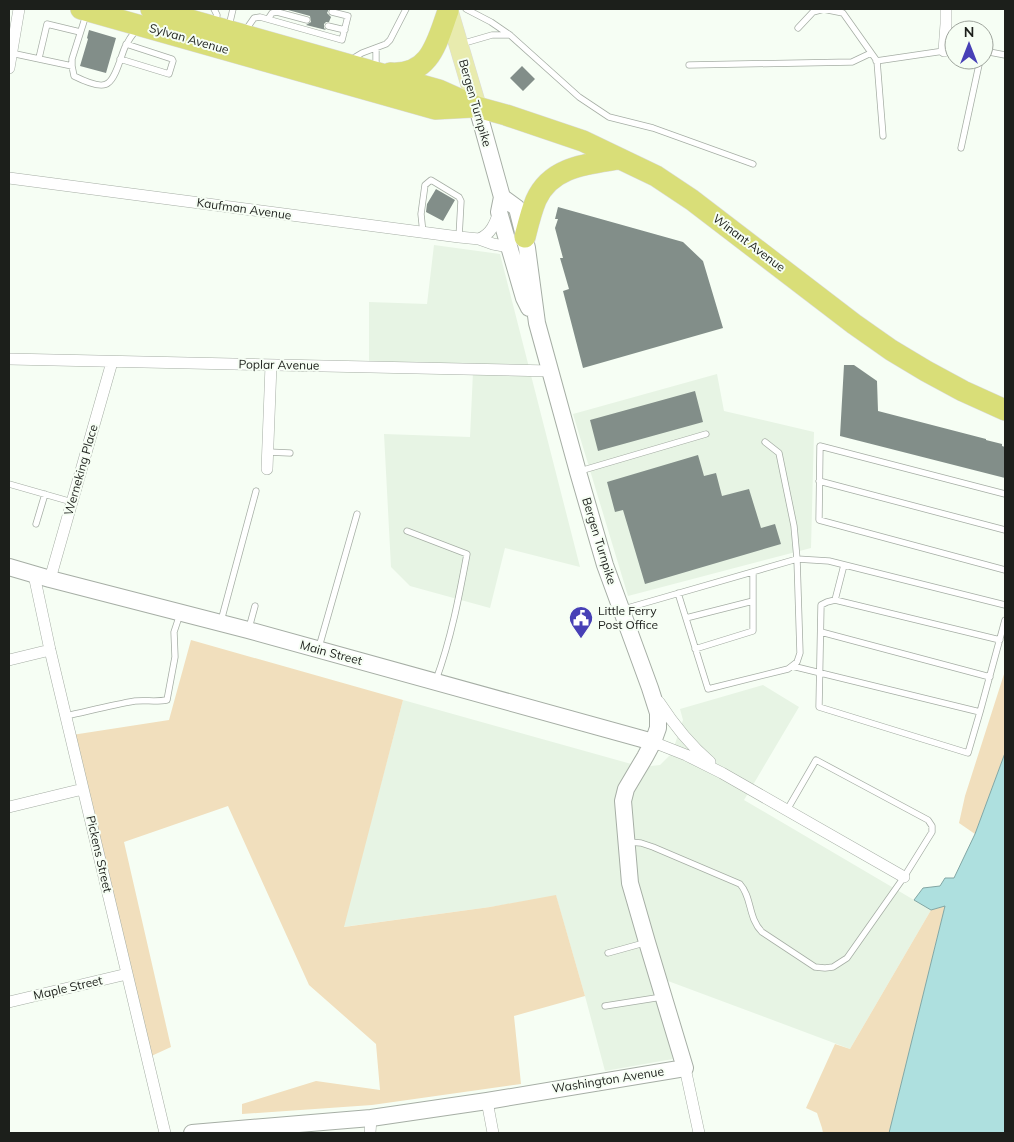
<svg xmlns="http://www.w3.org/2000/svg" width="1014" height="1142" viewBox="0 0 1014 1142" font-family="Mulish,sans-serif">
	<style>
		.built { fill: #e7f4e4 }
		.green { fill: #f1dfbd }
		.water { fill: #aee0df; stroke: #82a6a4 }
		.building { fill: #828e89 }
		.lines { fill: none; stroke-linecap: round; stroke-linejoin: round }
		.lane-casing { stroke: #a6aea5; stroke-width: 7 }
		.street-casing { stroke: #a6aea5; stroke-width: 12 }
		.secondary-casing { stroke: #a6aea5; stroke-width: 18 }
		.primary-casing { stroke: #dbdbdb; stroke-width: 20 }
		.highway-casing { stroke: #dbdbdb; stroke-width: 22 }
		.lane { stroke: #fff; stroke-width: 5.5 }
		.street { stroke: #fff; stroke-width: 11 }
		.secondary { stroke: #fff; stroke-width: 16 }
		.primary { stroke: #e8ebae; stroke-width: 19 }
		.highway { stroke: #d9de78; stroke-width: 21 }
		.labels { text-anchor: middle; stroke-width: 4; stroke-linejoin: round; paint-order: stroke }
		.street-label { font-size: 12px; fill: #1c1f1b; stroke: #f6fef4 }
		.poi-label { font-size: 12px; fill: #1c1f1b; stroke: #f6fef4; text-anchor: start }
	</style>
	<rect width="100%" height="100%" fill="#f6fef4"/>
	<path class="built" d="M434 245 500 254 580 567 505 548 490 608 410 586 391 567 384 434 470 437 473 372 369 368V302L427 304Z
		M717 374 724 411 814 432 811 548 628 596 573 414Z
		M763 685 799 707 744 800 931 910 850 1049 668 981 653 986 673 1059 605 1071 585 996 556 896 490 907 343 927 403 700 642 767 660 765 672 753 683 720 680 709Z"/>
	<path class="green" d="M191 640 403 700 344 927 490 907 556 895 585 996 514 1016 521 1084 372 1105 242 1114V1104L316 1081 380 1090 376 1044 309 985 228 806 124 842 171 1047 147 1058 72 735 169 720Z
		M1005 671V753L975 834 959 823 965 796Z
		M945 906 889 1133H823L822 1128 817 1113 806 1108 835 1044 850 1049 931 910Z"/>
	<path class="water" d="M1005 753V1133H889L945 906 931 910 914 900 923 888 940 886 945 878H954L975 834Z"/>
	<path class="building" d="M288 9H329L327 13 331 17 329 22H326L324 24V28L326 30 306 25 311 22 310 16 288 10Z
		M89 30 116 38 106 73 80 66 88 39 87 38Z
		M522 66 535 79 523 91 510 78Z
		M436 189 455 200 443 221 426 212 427 204Z
		M558 207 683 242 703 261 723 328 583 368 563 291 569 289 560 258H563L555 228 558 219H555Z
		M844 365H854L877 381 878 411 986 439V440L1002 444V446L1005 447V478L840 436Z
		M695 391 703 422 598 451 590 420Z
		M698 455 704 476 716 473 722 496 749 489 761 528 775 524 781 544 645 584 623 510 615 512 607 482Z"/>
	<g class="lines">
		<g class="lane-casing">
			<path id="lane" d="M214 9 217 15 216 22
				M466 9 491 22 510 35 579 97 609 117 653 128 753 164
				M823 9 843 13 877 61 883 136
				M86 15 72 59V66L74 76C82 80 101 89 108 83 116 78 121 56 125 47 128 41 132 35 136 30
				M268 19 272 13 277 12 307 20
				M229 26 233 9
				M328 26 345 30
				M798 28 813 12 824 9
				M245 31 254 18 260 17 342 40 348 16 332 12
				M461 44 492 35H510
				M984 51 1005 55
				M11 53 72 66
				M39 58 47 24 80 32
				M120 59 169 74 173 61 172 59 126 44
				M352 59 362 53 386 44 390 40 406 9
				M876 61 944 51H954
				M689 65 852 62 871 53
				M376 68V48
				M961 148 980 60
				M423 233 421 214 425 185 431 180 459 197 461 201 459 237
				M268 452 290 453
				M580 471 706 434
				M819 481 1005 530
				M9 484 72 502
				M1005 494 820 446 819 520 1005 570
				M36 524 45 494
				M407 531 467 554C459 597 451 639 436 680
				M753 572V601
				M678 593 708 689 788 669 797 662 800 653 797 559 794 526 779 453 765 442
				M835 600 844 565
				M624 609 797 559 829 561 1005 605
				M686 618 753 601V631L695 649
				M221 621 256 491
				M249 628 255 606
				M821 632 990 677
				M319 647 357 514
				M792 666 980 712 1005 620
				M980 712 968 753 819 707 821 605 827 602 835 600 1000 640
				M66 716C89 711 112 705 135 701 146 700 156 702 167 700L175 657 174 632 180 614
				M629 842 641 843 653 847 740 884C752 897 748 918 762 932L815 967 825 968 833 967 847 958 904 877 932 832V826L928 820 816 760 787 810
				M608 953 644 943
				M605 1006 662 997"/>
		</g>
		<g class="street-casing">
			<path id="street" d="M944 51 946 24V9
				M9 68 19 9
				M9 178 459 237 479 239 493 244 509 247
				M479 239C491 234 495 224 499 212
				M9 359 550 371
				M267 469 271 365
				M34 575 50 650 165 1133
				M50 579 112 362
				M9 660 50 650
				M659 702C674 725 689 744 710 762
				M653 742 686 755 722 773 904 877
				M9 807 83 789
				M9 1002 127 974
				M685 1068 699 1133
				M487 1101 493 1133
				M370 1133 371 1118"/>
		</g>
		<g class="secondary-casing">
			<path id="secondary" d="M477 107 502 197 499 212 524 298 529 308
				M9 567 50 579 248 630 653 742
				M192 1133 371 1118 487 1101 685 1068 647 942 630 883 623 801 626 789 645 757 653 742 658 728V713L650 688 605 565 578 472 537 323 527 248 517 208 502 197"/>
		</g>
		<g class="primary-casing">
			<path id="primary" d="M448 9 477 107"/>
		</g>
		<g class="highway-casing">
			<path id="highway" d="M81 9 435 109 472 107
				M151 9 439 90 477 107 506 115 583 141 656 176 692 200 854 324 891 350 926 371 963 391 1005 410
				M390 73C431 76 437 41 448 11
				M525 237C528 225 531 212 536 200 551 166 588 164 619 159"/>
		</g>
		<use href="#lane" class="lane"/>
		<use href="#street" class="street"/>
		<use href="#secondary" class="secondary"/>
		<use href="#primary" class="primary"/>
		<use href="#highway" class="highway"/>
	</g>
	<defs>
		<g id="civic-pin" transform="scale(1.25)"><path d="M0 17L-7.5 6A9.5 9.5 0 1 1 7.5 6Z" fill="#4740b6" stroke="#f6fef4"/><path d="M-.6-6.5H3V-4.5H.6V-3L4-1V1h2V6H-6V1h2V-1L-.6-3ZM-1.2 2.5V6h2.4V2.5Z" fill="#fff"/></g>
	</defs>
	<g fill-rule="evenodd">
		<use href="#civic-pin" x="581" y="618"/>
	</g>
	<g class="labels">
		<g class="street-label">
			<text transform="translate(189 39) rotate(16)" y="4">Sylvan Avenue</text>
			<text transform="translate(475 103) rotate(74)" y="4">Bergen Turnpike</text>
			<text transform="translate(244 209) rotate(8)" y="4">Kaufman Avenue</text>
			<text transform="translate(749 243) rotate(37)" y="4">Winant Avenue</text>
			<text transform="translate(279 365) rotate(1)" y="4">Poplar Avenue</text>
			<text transform="translate(81 470) rotate(-74)" y="4">Werneking Place</text>
			<text transform="translate(599 541) rotate(73)" y="4">Bergen Turnpike</text>
			<text transform="translate(331 653) rotate(15)" y="4">Main Street</text>
			<text transform="translate(99 854) rotate(77)" y="4">Pickens Street</text>
			<text transform="translate(68 988) rotate(-13)" y="4">Maple Street</text>
			<text transform="translate(608 1080) rotate(-9)" y="4">Washington Avenue</text>
		</g>
		<g class="poi-label">
			<text x="598" y="615">Little Ferry<tspan x="598" dy="14">Post Office</tspan></text>
		</g>
	</g>
	<rect width="1014" height="1142" fill="none" stroke="#1c1f1b" stroke-width="20"/>
	<g transform="translate(969 45)"><circle r="24" fill="#f6fef4" stroke="#9fa59d"/>
	<path d="M0-4L9 19L0 12L-9 19Z" fill="#4740b6"/>
	<text y="-8" font-size="14" font-weight="bold" text-anchor="middle" fill="#1c1f1b">N</text>
	</g>
</svg>
